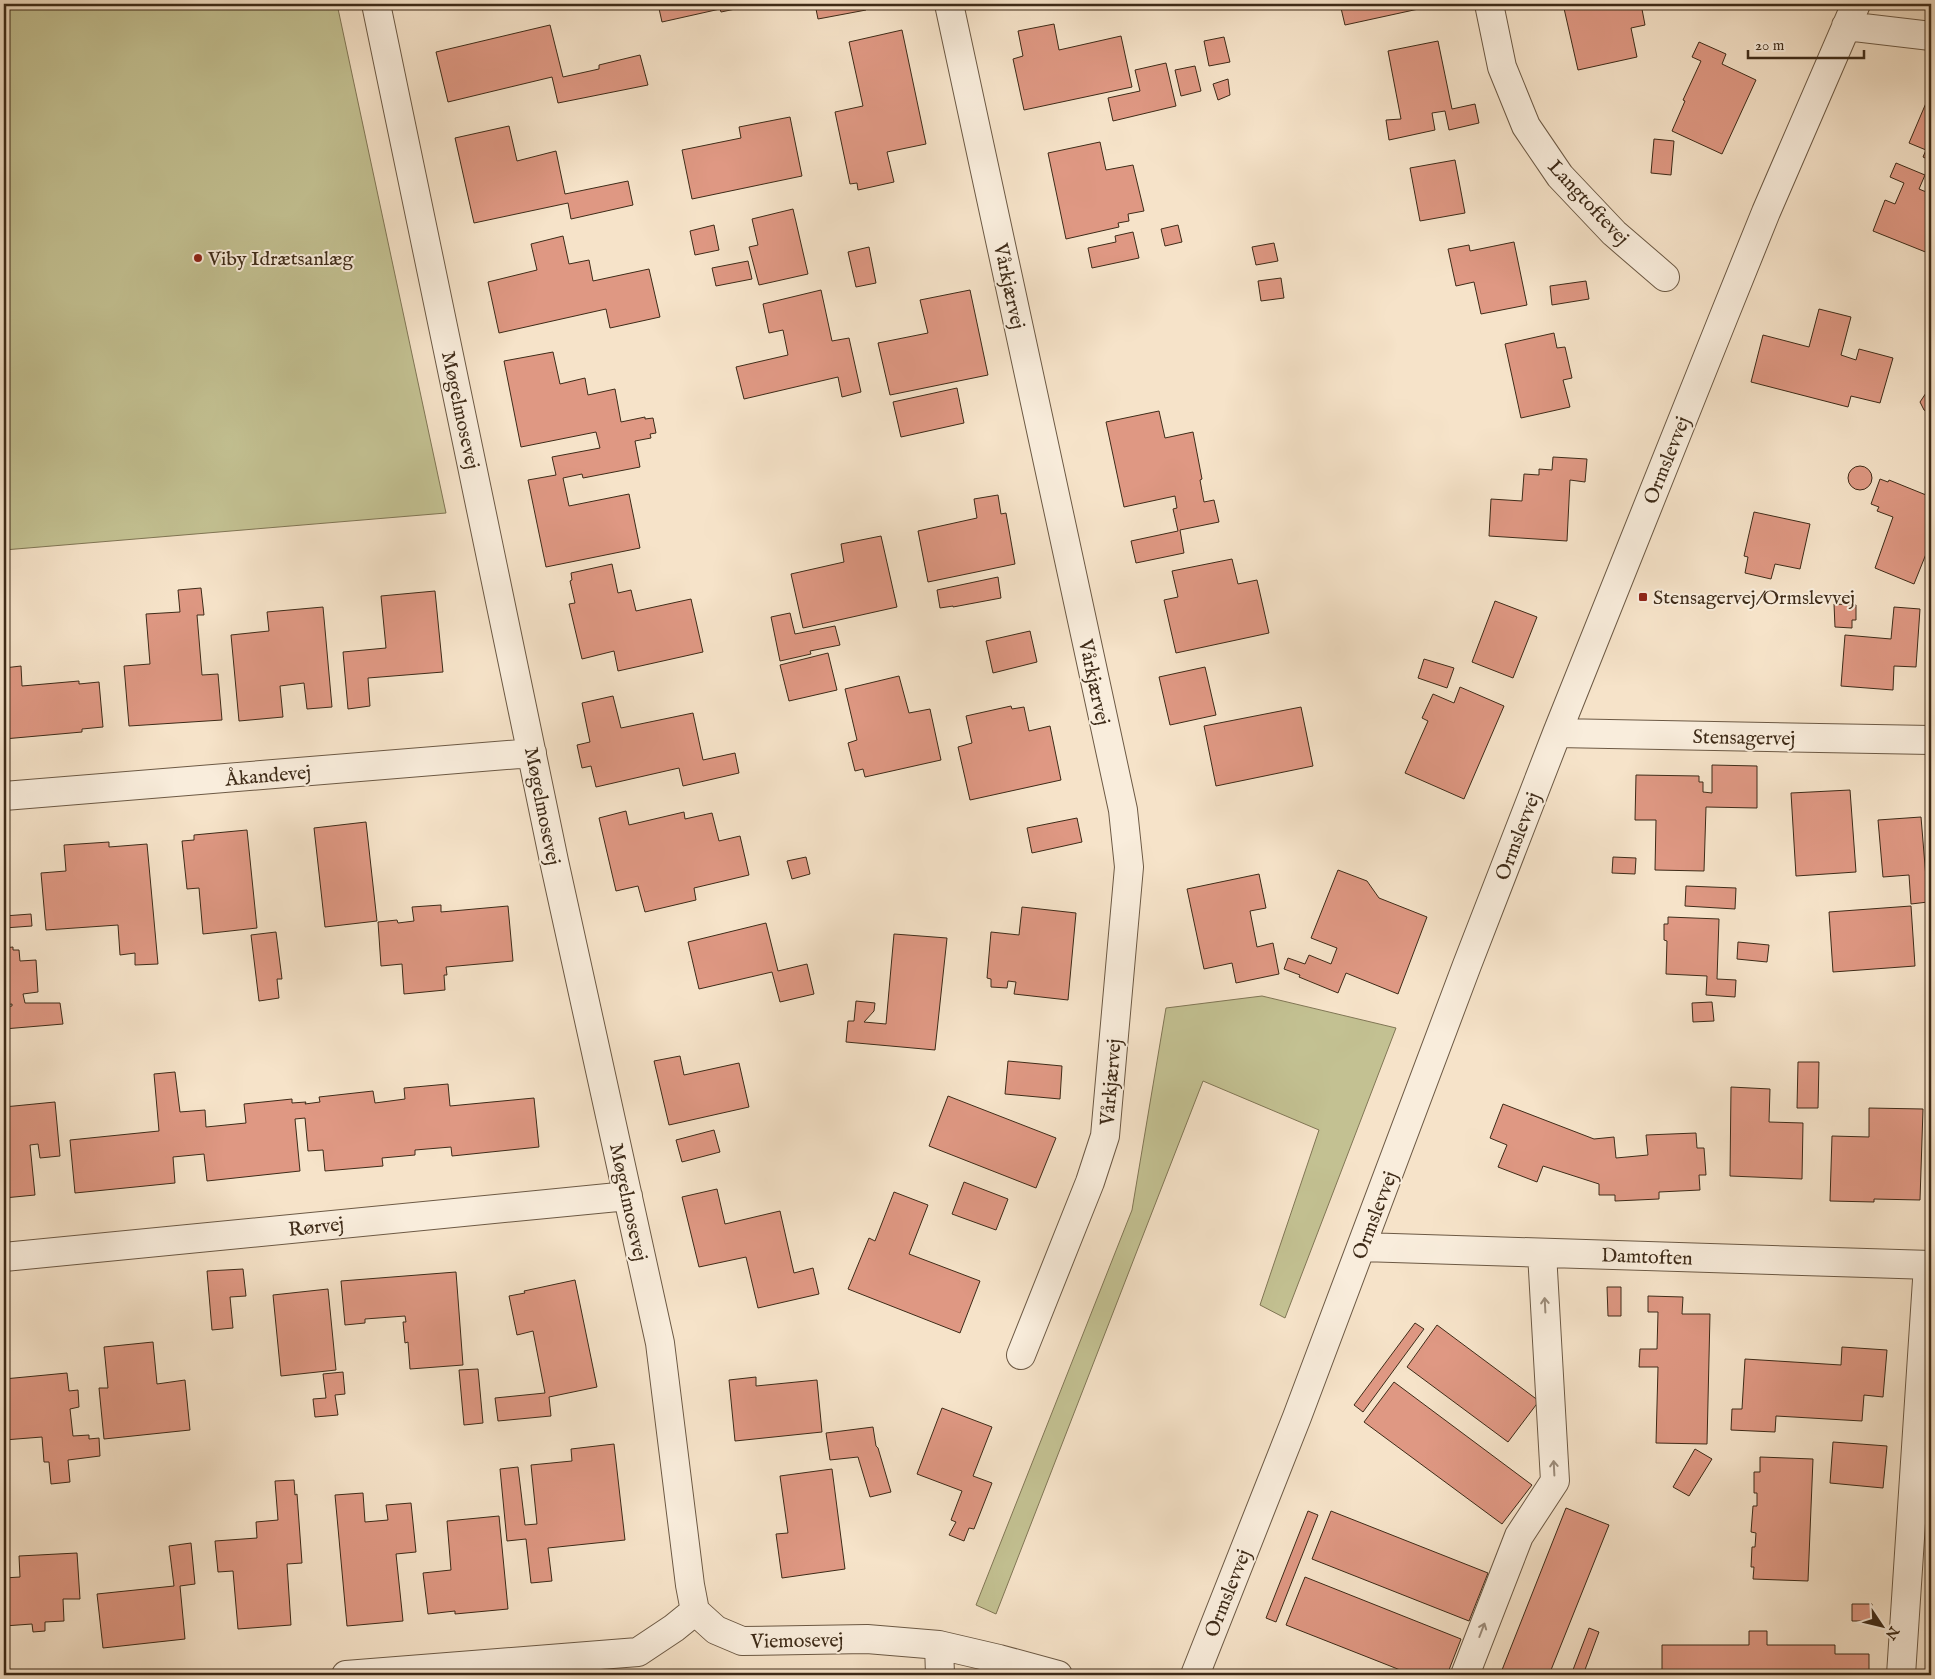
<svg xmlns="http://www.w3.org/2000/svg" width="1935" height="1679" viewBox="0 0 1935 1679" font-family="'IM FELL English',serif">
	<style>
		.green { fill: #c3c192; stroke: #807655 }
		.building { fill: #df9883; stroke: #3e2b18 }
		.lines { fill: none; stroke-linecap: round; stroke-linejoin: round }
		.minor-casing { stroke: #6c5944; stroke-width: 30 }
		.minor { stroke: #f9eddc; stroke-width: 28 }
		.oneway { stroke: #9c8c7a }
		.poi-dot { fill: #8f2418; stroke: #f9eddc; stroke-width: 2 }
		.labels { text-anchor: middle; stroke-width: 4; stroke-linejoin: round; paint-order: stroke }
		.street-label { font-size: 20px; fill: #3e2b18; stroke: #f9eddc }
		.poi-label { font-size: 20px; fill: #3e2b18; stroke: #f9eddc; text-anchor: start }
	</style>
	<rect width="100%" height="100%" fill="#f6e3c9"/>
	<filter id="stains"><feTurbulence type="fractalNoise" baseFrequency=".004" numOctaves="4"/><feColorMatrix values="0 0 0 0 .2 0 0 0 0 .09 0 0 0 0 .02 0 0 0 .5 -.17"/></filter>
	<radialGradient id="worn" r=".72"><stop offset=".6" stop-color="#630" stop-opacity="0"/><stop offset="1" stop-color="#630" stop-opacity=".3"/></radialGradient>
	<path class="green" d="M4 4H337L446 513 4 550Z
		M1262 996 1396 1028 1285 1318 1260 1305 1319 1130 1203 1081 996 1614 976 1605 1132 1210 1166 1008Z"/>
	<path class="building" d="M658 4H759L721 12 720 9 662 22Z
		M815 4H865L866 10 818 19Z
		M1340 4H1422L1423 8 1345 25Z
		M1563 4H1641L1645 25 1631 28 1637 57 1578 70Z
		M1054 24 1059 50 1121 36 1132 87 1024 110 1013 59 1023 56 1018 31Z
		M550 25 563 77 599 69V65L640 55 648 85 558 103 552 77 448 102 436 52Z
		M902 30 926 144 887 152 894 182 858 190 857 183 850 184 835 112 863 106 849 42Z
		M1224 37 1230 62 1209 66 1204 41Z
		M1438 41 1452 109 1475 104 1479 123 1449 130 1445 111 1432 113 1435 130 1389 140 1386 120 1401 119 1388 51Z
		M1699 42 1726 54 1722 64 1756 80 1722 154 1672 131 1685 101 1683 100 1701 61 1692 57Z
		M1166 63 1176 106 1113 121 1108 98 1140 91 1135 70Z
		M1195 66 1201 91 1181 96 1175 70Z
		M1228 79 1230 95 1218 100 1213 84Z
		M1929 96 1931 97V161L1923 157 1926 150 1909 143Z
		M790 117 802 176 692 199 682 150 741 138 739 127Z
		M509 126 517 161 556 151 565 194 628 181 633 205 571 219 568 203 474 223 455 138Z
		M1654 139 1674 141 1671 175 1651 173Z
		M1100 142 1106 170 1133 165 1144 211 1128 214 1129 221 1118 223 1119 227 1066 239 1048 153Z
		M1455 160 1465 213 1420 221 1410 168Z
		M1896 163 1925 175 1919 189 1931 194V246L1928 253 1873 231 1885 200 1895 204 1904 183 1890 177Z
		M793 209 808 274 759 285 749 247 758 245 752 219Z
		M714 225 719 250 695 255 690 231Z
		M1178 225 1182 242 1165 246 1161 229Z
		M1133 232 1139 258 1092 268 1088 248 1116 242 1115 236Z
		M563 236 569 264 589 260 593 281 649 269 660 317 610 328 606 309 499 333 488 282 537 270 531 244Z
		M1514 242 1527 305 1481 314 1474 282 1456 286 1448 249 1469 245 1470 251Z
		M1274 243 1278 261 1256 265 1252 247Z
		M869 247 876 283 856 287 848 252Z
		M748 261 752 279 716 286 712 268Z
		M1281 278 1284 298 1261 301 1258 281Z
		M1586 281 1589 299 1552 305 1550 286Z
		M821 290 832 341 849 338 861 392 842 397 838 377 744 399 736 367 788 355 783 330 769 333 763 304Z
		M970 290 988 375 890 395 878 343 928 333 920 300Z
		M1819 309 1851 317 1841 355 1856 360 1859 349 1893 358 1880 403 1851 396 1848 407 1751 382 1763 335 1809 347Z
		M1554 333 1557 348 1565 347 1572 378 1563 380 1570 407 1521 418 1505 344Z
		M553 352 560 384 585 378 588 395 615 389 621 422 645 417V419L653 418 656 433 650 434 651 438 635 441 640 467 583 478 582 474 563 478 569 506 629 494 640 548 546 567 528 480 556 475 552 457 600 448 596 432 521 447 504 361Z
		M957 388 964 423 901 437 893 402Z
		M1928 390H1931V414L1924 410 1920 402Z
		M1159 411 1165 438 1193 432 1202 479 1200 480 1204 502 1214 500 1219 522 1180 530 1184 553 1136 563 1131 541 1178 531 1173 509 1177 508 1175 496 1124 507 1106 422Z
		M1553 457 1587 459 1585 482 1570 480 1567 541 1489 536 1491 499 1522 501 1524 474 1539 475V469L1552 470Z
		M1848 478a12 12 0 1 1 24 0a12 12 0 1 1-24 0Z
		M1880 479 1888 482 1889 480 1931 497V549L1929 555 1926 554 1914 584 1875 568 1893 517 1877 511 1879 507 1871 504Z
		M998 495 1001 514 1006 513 1015 564 928 582 918 531 977 518 974 499Z
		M1754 512 1810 524 1800 569 1775 564 1771 579 1745 573 1748 557 1744 556Z
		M881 536 897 607 803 628 791 574 844 562 841 544Z
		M1232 559 1238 584 1257 580 1269 633 1176 653 1164 600 1178 597 1172 571Z
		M612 564 618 593 631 590 636 611 691 599 703 652 618 671 614 651 582 659 569 604 575 603 570 581 572 580 571 573Z
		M998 577 1001 598 953 607V606L940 608 937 590Z
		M201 588 204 615H197L202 675 218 674 222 720 129 726 124 666 150 664 146 614 180 612 178 590Z
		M435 591 443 672 368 678 370 706 348 709 343 652 386 648 381 596Z
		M1495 601 1537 617 1513 678 1472 662Z
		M1834 604 1856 605V620H1852V628L1835 627Z
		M323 607 332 707 307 709 304 683 280 686 283 717 239 721 231 635 269 631 267 612Z
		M1894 607 1920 609 1916 667 1894 666 1893 690 1841 686 1845 635 1891 639Z
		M790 613 795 634 835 626 840 645 810 651 811 654 780 661 771 617Z
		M1030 631 1037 662 993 673 986 641Z
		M828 653 837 690 789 701 780 665Z
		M1424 659 1454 668 1447 688 1418 678Z
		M21 666 22 686 79 681V684L99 682 103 727 82 729V732L4 739V668Z
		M1205 667 1216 715 1170 725 1159 677Z
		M899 676 909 713 930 709 941 760 865 777 863 769 855 771 848 743 857 740 845 689Z
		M1460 687 1504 706 1464 799 1405 773 1428 721 1422 718 1433 694 1454 703Z
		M613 696 621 728 693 713 703 760 735 753 739 773 683 786 679 768 596 787 591 766 582 768 577 745 590 742 582 703Z
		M1011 706 1012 709 1024 707 1029 731 1050 726 1061 780 970 800 958 747 972 743 966 716Z
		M1301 707 1313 766 1216 786 1204 726Z
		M1712 765 1757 766V808L1706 807 1704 871 1655 870 1656 820H1635L1636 775 1699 776V782H1703V792L1712 793Z
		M1850 790 1856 872 1796 876 1791 793Z
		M626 811 629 825 684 812 685 819 712 813 719 841 740 836 749 875 694 888 696 900 645 912 638 886 616 891 599 818Z
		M1921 817 1928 902 1911 904 1909 875 1883 877 1878 820Z
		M1077 818 1082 842 1032 853 1027 828Z
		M366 822 377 921 325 927 314 828Z
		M247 830 257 928 203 934 199 888 187 889 182 841 194 840V835Z
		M109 842V847L147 844 158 964 135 965V953L120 955 118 925 46 930 41 873 66 871 64 845Z
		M806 857 810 874 792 879 787 861Z
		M1613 857 1636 858 1635 874 1612 873Z
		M1338 870 1367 881 1379 898 1427 917 1398 994 1346 973 1338 993 1299 977 1300 975 1284 969 1288 958 1305 964 1309 955 1331 964 1337 948 1311 938Z
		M1259 874 1266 908 1250 911 1257 947 1273 943 1279 974 1236 983 1232 963 1204 969 1187 889Z
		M1686 886 1736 888 1735 909 1685 906Z
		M441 905V912L508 906 513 961 446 967 447 975H444L445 990 404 994 402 964 381 966 378 922 397 920 398 923 414 921 412 907Z
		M1911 906 1915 966 1833 972 1829 912Z
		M1022 907 1076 913 1068 1000 1014 994 1016 982 1008 981 1007 988 991 987V979L987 978 991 932 1019 935Z
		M31 914 32 926 4 928V916Z
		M1668 917 1719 919 1717 979 1736 980 1735 997 1706 995 1707 976 1666 974 1667 941 1664 940V924H1668Z
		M766 923 778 971 807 964 814 994 780 1002 772 972 699 989 688 942Z
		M276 932 282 979H277L279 998 259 1001 251 935Z
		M894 934 947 938 935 1050 846 1042 848 1021H854L856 1001 875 1003 874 1011 864 1022 886 1024Z
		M1738 942 1769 945 1767 962 1737 959Z
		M13 947V950H19L20 961 36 960 38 992 23 994 25 1003H60L63 1024 4 1029V1007L12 1006V1004L4 1005V948Z
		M1712 1002 1714 1021 1693 1022 1692 1003Z
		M680 1056 684 1075 739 1063 749 1107 669 1125 654 1061Z
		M1008 1061 1062 1066 1060 1099 1005 1094Z
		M1798 1062H1819L1818 1108H1797Z
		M175 1072 180 1112 205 1110 206 1127 246 1123 244 1104 292 1099V1103L306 1102 305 1104 320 1102 319 1097 373 1091 375 1103 405 1099 404 1088 448 1084 450 1106 534 1098 539 1147 452 1156 451 1147 415 1150V1155L382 1158 383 1166 325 1171 323 1150 308 1151 305 1118 295 1119 300 1171 207 1181 204 1154 173 1157 175 1183 75 1193 70 1140 159 1131 154 1074Z
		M1731 1087 1770 1089 1769 1122 1803 1123 1802 1179 1730 1176Z
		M948 1096 1056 1138 1036 1188 929 1146Z
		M55 1102 60 1156 40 1158 38 1144 30 1145 35 1195 4 1198V1107Z
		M1503 1104 1594 1139 1614 1137 1616 1158 1648 1155 1646 1135 1696 1133 1697 1148H1704L1706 1175H1699L1700 1190 1659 1192V1199L1615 1201V1195H1599V1184L1543 1166 1537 1182 1498 1167 1507 1145 1490 1138Z
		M1869 1108 1923 1109 1920 1200 1874 1199V1202L1830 1201 1832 1136 1869 1137Z
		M714 1130 720 1152 682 1162 676 1140Z
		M964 1182 1008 1199 996 1230 952 1214Z
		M717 1189 725 1224 780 1211 794 1273 813 1268 819 1294 758 1308 746 1257 699 1267 682 1197Z
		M894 1192 928 1205 909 1254 980 1281 960 1333 848 1289 869 1238 875 1241Z
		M243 1269 246 1296 230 1297 233 1328 212 1330 207 1271Z
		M456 1272 463 1365 410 1369 408 1342 405 1343 403 1322H406L405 1316 365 1319V1323L345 1325 341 1281Z
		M575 1280 597 1387 549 1397 551 1416 498 1421 495 1398 545 1393 533 1331 517 1335 509 1296 525 1293 524 1291Z
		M1607 1287H1621V1316H1608Z
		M328 1289 336 1370 281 1376 273 1295Z
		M1648 1296 1683 1297 1682 1314H1710L1707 1444 1656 1443 1658 1367H1639L1640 1349H1657L1658 1312H1648Z
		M1415 1323 1424 1329 1363 1412 1354 1405Z
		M1437 1325 1539 1401 1508 1442 1407 1367Z
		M153 1342 157 1384 185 1380 190 1430 104 1439 99 1388H108L104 1347Z
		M1842 1347 1887 1350 1883 1397 1864 1395 1862 1421 1776 1416 1775 1432 1731 1430 1732 1409H1742L1745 1359 1841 1365Z
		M478 1369 483 1423 464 1425 459 1370Z
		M343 1372 345 1394 335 1395 338 1415 315 1417 313 1399 326 1398 323 1374Z
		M67 1373 69 1391 78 1390 79 1407 70 1409 73 1436 89 1435V1439L99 1438 100 1456 68 1460 70 1482 51 1484 49 1462H44L42 1437 4 1440V1379Z
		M756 1377V1386L817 1380 822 1432 735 1441 729 1380Z
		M1394 1382 1532 1485 1502 1524 1364 1422Z
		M942 1408 992 1427 973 1476 992 1483 974 1529 969 1528 964 1541 949 1535 956 1522 951 1520 962 1491 917 1474Z
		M873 1427 876 1446 878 1448 891 1492 870 1497 858 1457 830 1460 826 1433Z
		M1833 1442 1887 1446 1883 1488 1830 1483Z
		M614 1444 625 1540 548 1548 552 1581 531 1583 526 1539 507 1541 500 1469 518 1467 525 1525 537 1524 531 1465 572 1461 571 1449Z
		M1695 1449 1712 1459 1689 1496 1673 1487Z
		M1760 1457 1813 1459 1808 1581 1753 1579 1754 1567H1751L1752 1547H1755L1756 1533 1751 1532 1753 1506H1757V1493H1754V1472H1760Z
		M832 1469 845 1569 782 1578 776 1534 788 1533 780 1476Z
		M294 1480 295 1495 297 1494 302 1563 287 1564 291 1625 238 1629 233 1571 218 1572 215 1541 257 1538 256 1522 278 1520 275 1481Z
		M363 1493 365 1522 388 1520 386 1505 411 1503 416 1552 396 1554 403 1621 347 1626 335 1495Z
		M1566 1508 1609 1525 1549 1675H1500Z
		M1308 1511 1318 1515 1276 1622 1266 1618Z
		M1331 1511 1488 1573 1469 1621 1312 1559Z
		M499 1516 508 1609 455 1614V1611L428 1614 423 1573 451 1570 447 1521Z
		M191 1543 195 1584 180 1586 185 1639 103 1648 97 1594 174 1586 169 1546Z
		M77 1553 80 1599H63L64 1621 45 1622V1631L33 1632 32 1624 4 1626V1578L20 1577 19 1556Z
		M1305 1577 1461 1639 1447 1675H1413L1286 1625Z
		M1852 1604H1872V1621H1852Z
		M1589 1628 1599 1632 1583 1675H1571Z
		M1749 1631H1767V1645H1835V1654H1869V1672L1835 1671V1675H1662V1645H1749Z"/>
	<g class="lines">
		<g class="minor-casing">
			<path id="minor" d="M376 4 554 861 660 1343 690 1585 695 1611
				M949 4 1123 810 1129 867 1105 1136 1090 1182 1021 1355
				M1489 4 1502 67 1526 126 1560 176 1614 233 1665 277
				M1846 26 1931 36
				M1557 733 1931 740
				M4 796 532 753
				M1362 1247 1931 1265
				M4 1257 628 1196
				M695 1611 716 1630 742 1641 867 1639 939 1645 999 1659 1058 1675
				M939 1645 940 1675
				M346 1675 638 1652 674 1628 695 1611
				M1195 1675 1297 1417 1467 965 1557 733 1724 316 1766 212 1856 4
				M1465 1675 1519 1536 1555 1481 1542 1253
				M1901 1675 1928 1265"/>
		</g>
		<use href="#minor" class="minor"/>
	</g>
	<defs><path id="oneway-shaft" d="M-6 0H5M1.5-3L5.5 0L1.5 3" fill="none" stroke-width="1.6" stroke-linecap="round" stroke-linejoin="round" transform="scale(1.25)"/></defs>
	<g class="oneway">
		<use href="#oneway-shaft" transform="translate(1545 1305) rotate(-93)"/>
		<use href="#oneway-shaft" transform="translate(1554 1468) rotate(-93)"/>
		<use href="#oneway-shaft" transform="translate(1482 1630) rotate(-69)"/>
	</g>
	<g class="poi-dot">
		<circle cx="198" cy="258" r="5"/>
		<rect x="1638" y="592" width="10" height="10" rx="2.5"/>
	</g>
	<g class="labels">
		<g class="street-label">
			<text transform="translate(1589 202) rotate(47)" y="7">Langtoftevej</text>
			<text transform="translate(1010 286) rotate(78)" y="7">Vårkjærvej</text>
			<text transform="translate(461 410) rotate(78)" y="7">Møgelmosevej</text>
			<text transform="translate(1666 460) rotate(-68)" y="7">Ormslevvej</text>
			<text transform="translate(1095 682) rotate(78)" y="7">Vårkjærvej</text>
			<text transform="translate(1744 737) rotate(1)" y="7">Stensagervej</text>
			<text transform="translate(268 775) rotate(-5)" y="7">Åkandevej</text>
			<text transform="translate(543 806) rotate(79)" y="7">Møgelmosevej</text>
			<text transform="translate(1517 836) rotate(-69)" y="7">Ormslevvej</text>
			<text transform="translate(1110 1082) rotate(-85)" y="7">Vårkjærvej</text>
			<text transform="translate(629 1202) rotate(78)" y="7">Møgelmosevej</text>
			<text transform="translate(1374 1215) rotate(-69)" y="7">Ormslevvej</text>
			<text transform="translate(316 1226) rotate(-6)" y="7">Rørvej</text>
			<text transform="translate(1647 1256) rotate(2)" y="7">Damtoften</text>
			<text transform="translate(1227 1593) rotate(-68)" y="7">Ormslevvej</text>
			<text transform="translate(797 1640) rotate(-1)" y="7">Viemosevej</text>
		</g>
		<g class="poi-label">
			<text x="208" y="265">Viby Idrætsanlæg</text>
			<text x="1653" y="604">Stensagervej/Ormslevvej</text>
		</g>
	</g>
	<rect width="1935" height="1679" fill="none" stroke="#f6e3c9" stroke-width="20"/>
	<rect x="5" y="5" width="1925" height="1669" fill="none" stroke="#3e2b18" stroke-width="2.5"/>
	<rect x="10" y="10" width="1915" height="1659" fill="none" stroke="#3e2b18"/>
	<g transform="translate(1882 1626) rotate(125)" stroke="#f9eddc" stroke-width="4" paint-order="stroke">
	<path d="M0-4L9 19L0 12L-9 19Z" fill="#3e2b18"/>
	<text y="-8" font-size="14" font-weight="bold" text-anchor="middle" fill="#3e2b18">N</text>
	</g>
	<path d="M1748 50v8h116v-8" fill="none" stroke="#3e2b18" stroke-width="2.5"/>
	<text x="1755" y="50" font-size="15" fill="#3e2b18" stroke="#f9eddc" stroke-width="4" paint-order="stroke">20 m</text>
	<rect width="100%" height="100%" filter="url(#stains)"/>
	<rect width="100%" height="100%" fill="url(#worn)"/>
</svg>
